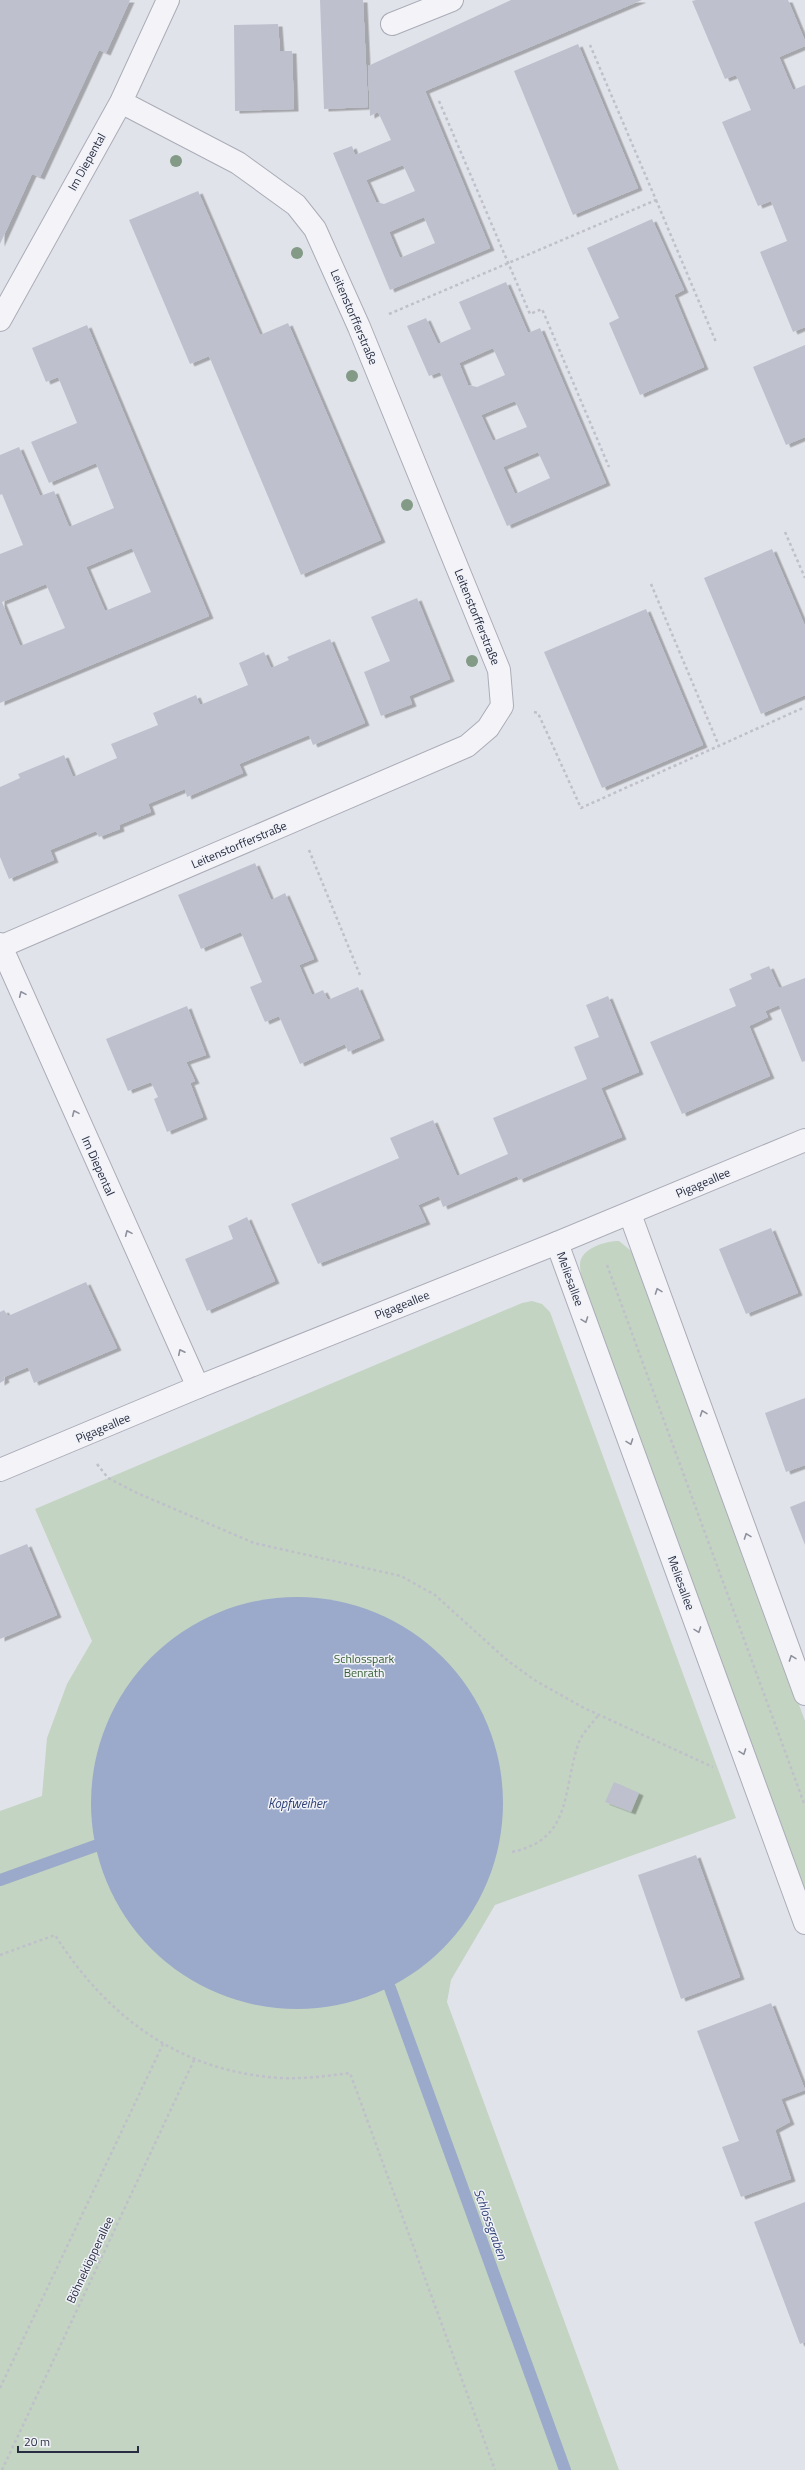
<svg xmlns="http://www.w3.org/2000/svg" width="805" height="2470" viewBox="0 0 805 2470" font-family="'Titillium Web',sans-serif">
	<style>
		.green { fill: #c3d4c2 }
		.water { fill: #9ba9cb }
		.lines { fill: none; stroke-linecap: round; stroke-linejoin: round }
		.stream { stroke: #9ba9cb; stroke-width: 12 }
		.building { fill: #bec1cd; fill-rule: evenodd; filter: url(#shadow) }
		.service-casing { stroke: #aaacb8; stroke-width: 24 }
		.minor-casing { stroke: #aaacb8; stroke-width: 24 }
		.tertiary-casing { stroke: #aaacb8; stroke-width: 24 }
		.path { stroke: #bfc0c9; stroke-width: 2.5; stroke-dasharray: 3 3; stroke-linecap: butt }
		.service { stroke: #f4f4f8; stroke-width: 22 }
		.minor { stroke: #f4f4f8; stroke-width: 22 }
		.tertiary { stroke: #f4f4f8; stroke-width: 22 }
		.tree { fill: #829a86 }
		.oneway { stroke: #8e909d }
		.labels { text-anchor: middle; stroke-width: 3; stroke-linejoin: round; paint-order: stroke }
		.street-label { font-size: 12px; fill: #282d42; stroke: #f0f2f7 }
		.park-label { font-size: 12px; fill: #355e35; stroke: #f0f2f7 }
		.water-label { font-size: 13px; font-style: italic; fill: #314377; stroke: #f0f2f7 }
	</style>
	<defs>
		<filter id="shadow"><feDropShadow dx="4.5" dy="2.5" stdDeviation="0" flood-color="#0004"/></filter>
	</defs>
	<rect width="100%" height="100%" fill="#e1e3ea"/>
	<path class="green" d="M619 1241 630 1250 639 1267 805 1721V1889L583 1283C582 1278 580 1271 580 1265 580 1248 606 1241 619 1241Z
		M532 1301 542 1304 550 1312 736 1818 495 1905 451 1980 447 2002 619 2470H0V1811L42 1796 47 1738 67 1684 92 1641 35 1509 522 1303Z"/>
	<path class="water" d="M91 1803a206 206 0 1 1 412 0a206 206 0 1 1-412 0Z"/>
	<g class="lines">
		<path class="stream" d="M0 1880 95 1846
			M390 1988 565 2470"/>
	</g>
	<path class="building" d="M0 0H130L106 53 99 50 40 177 32 174 0 244Z
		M320 0H363L368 107 324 109Z
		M511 0H642L425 91 490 248 390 290 333 153 352 146 355 155 391 140 378 112 370 116 368 66ZM403 165 415 191 384 204 376 202 366 180ZM424 217 435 243 400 258 389 232Z
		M696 0H788L805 41V46L779 57 793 90 805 85V327L793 332 760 252 787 241 771 201 758 206 722 122 751 110 736 75 725 79 692 1Z
		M278 24 280 51H292L294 109 235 111 234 25Z
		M578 44 638 188 573 215 514 71Z
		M198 191 260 335 288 323 381 540 301 575 209 356 190 364 129 220Z
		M652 219 684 290 674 295 704 367 640 395 609 323 619 318 587 248Z
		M506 282 528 333 540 328 606 483 507 526 440 372 429 376 407 326 426 318 438 344 471 329 459 302ZM493 348 505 375 477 387 468 385 459 363ZM515 401 527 427 493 441 481 415ZM538 452 550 478 515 494 503 467Z
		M87 325 209 616 0 703V554L23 545 2 494 0 495V455L19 447 40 496 54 491 69 527 114 508 96 463 49 483 31 442 77 423 58 377 46 382 32 348ZM132 548 151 592 105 611 86 567ZM46 584 65 628 20 646 2 602Z
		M805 345V437L786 445 753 367Z
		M772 549 805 626V695L761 714 704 578Z
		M417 598 450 679 409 696 412 704 381 716 364 672 390 661 371 617Z
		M646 609 703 745 602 788 544 652Z
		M330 639 365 723 313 745 309 735 239 764 243 773 187 797 185 789 148 804 151 812 119 825 120 829 99 837 96 831 50 850 54 860 9 879 0 857V787L20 778 18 774 64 755 73 777 117 758 111 744 158 725 153 713 196 695 200 705 248 685 239 663 264 652 271 668 289 660 287 657Z
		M255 863 271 900 285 893 314 959 299 965 312 995 323 990 328 1000 358 987 380 1038 348 1052 345 1044 300 1064 279 1016 265 1022 250 987 262 982 241 932 201 949 178 895Z
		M769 966 779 988 805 978V1061L802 1062 779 1005 765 1011 768 1017 749 1026 770 1076 682 1114 650 1042 736 1006 729 989 752 979 750 974Z
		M608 996 639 1072 601 1088 622 1137 519 1180 517 1176 443 1207 439 1196 418 1205 426 1222 318 1264 291 1204 399 1158 390 1138 433 1120 457 1176 508 1154 493 1118 587 1079 574 1047 599 1037 586 1005Z
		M187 1006 206 1055 186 1062 195 1081 190 1083 203 1117 167 1132 154 1099 158 1097 151 1082 128 1091 106 1039Z
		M247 1217 275 1281 207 1311 185 1259 233 1239 228 1226Z
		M771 1228 798 1293 746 1314 719 1249Z
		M86 1282 117 1348 34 1383 28 1367 4 1377 5 1380 0 1383V1312L4 1310 8 1316Z
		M805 1398V1465L786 1472 765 1413Z
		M805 1501V1545L790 1507Z
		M27 1544 57 1615 0 1639V1555Z
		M614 1782 639 1793 631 1812 605 1802Z
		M696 1855 740 1977 681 1999 638 1875Z
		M771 2003 805 2090 781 2099 790 2122 775 2130 791 2179 741 2197 722 2147 739 2141 697 2031Z
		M805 2202V2342L800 2344 754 2222Z"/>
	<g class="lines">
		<g class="service-casing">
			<path id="service" d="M392 24 452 0"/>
		</g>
		<g class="minor-casing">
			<path id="minor" d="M0 320 121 102 168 0
				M0 944 198 1387
				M0 947 467 746 488 728 502 706 499 670 359 327 315 229 296 205 238 163 121 102
				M630 1214 805 1694
				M557 1243 805 1923"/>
		</g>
		<g class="tertiary-casing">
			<path id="tertiary" d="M0 1470 198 1387 557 1243 805 1140"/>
		</g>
		<path class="path" d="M439 101 530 314 542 309 609 467
			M656 200 716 342
			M389 314 656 200 590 45
			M785 532 805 578
			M651 584 719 746
			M534 712 538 713 581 808 805 707
			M309 850 360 975
			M607 1265 805 1806
			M97 1464 108 1478 137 1493 254 1543 401 1576 435 1595 508 1661 536 1681 584 1708 713 1767
			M512 1852C574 1839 562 1788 579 1742 583 1732 593 1723 599 1714
			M0 1955 55 1935C107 2017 180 2072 281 2078 304 2079 327 2076 350 2073L495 2470
			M0 2388 163 2044
			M2 2470 195 2058"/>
		<use href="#service" class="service"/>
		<use href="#minor" class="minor"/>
		<use href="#tertiary" class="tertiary"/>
	</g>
	<g class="tree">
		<circle cx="176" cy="161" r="6"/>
		<circle cx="297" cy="253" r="6"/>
		<circle cx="352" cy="376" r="6"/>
		<circle cx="407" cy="505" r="6"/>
		<circle cx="472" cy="661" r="6"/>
	</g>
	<defs><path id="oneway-chevron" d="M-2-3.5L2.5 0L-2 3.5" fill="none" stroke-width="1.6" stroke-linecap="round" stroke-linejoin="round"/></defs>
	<g class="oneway">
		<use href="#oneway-chevron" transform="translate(22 994) rotate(-114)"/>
		<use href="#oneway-chevron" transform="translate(75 1113) rotate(-114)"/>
		<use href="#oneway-chevron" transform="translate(128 1233) rotate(-114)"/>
		<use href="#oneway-chevron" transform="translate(658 1291) rotate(-110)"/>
		<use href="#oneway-chevron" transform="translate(585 1320) rotate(70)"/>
		<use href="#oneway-chevron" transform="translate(181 1352) rotate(-116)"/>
		<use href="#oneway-chevron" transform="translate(703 1413) rotate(-110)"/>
		<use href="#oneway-chevron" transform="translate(630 1442) rotate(70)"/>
		<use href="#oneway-chevron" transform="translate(747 1536) rotate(-110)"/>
		<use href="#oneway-chevron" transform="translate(698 1630) rotate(70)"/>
		<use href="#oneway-chevron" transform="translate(792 1658) rotate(-110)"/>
		<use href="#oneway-chevron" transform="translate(743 1752) rotate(70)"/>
	</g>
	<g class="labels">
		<g class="street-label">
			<text transform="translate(87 162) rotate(-61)" y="4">Im Diepental</text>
			<text transform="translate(354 317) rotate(67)" y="4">Leitenstorfferstraße</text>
			<text transform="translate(477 617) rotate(68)" y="4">Leitenstorfferstraße</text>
			<text transform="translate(239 845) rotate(-23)" y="4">Leitenstorfferstraße</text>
			<text transform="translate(98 1166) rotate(66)" y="4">Im Diepental</text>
			<text transform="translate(703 1183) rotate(-23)" y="4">Pigageallee</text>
			<text transform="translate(570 1279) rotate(70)" y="4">Meliesallee</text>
			<text transform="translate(402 1305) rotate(-22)" y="4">Pigageallee</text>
			<text transform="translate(103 1428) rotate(-23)" y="4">Pigageallee</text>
			<text transform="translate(681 1583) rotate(70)" y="4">Meliesallee</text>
			<text transform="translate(90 2260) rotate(-65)" y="4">Böhneklöpperallee</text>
		</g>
		<g class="park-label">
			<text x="364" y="1663">Schlosspark<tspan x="364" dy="14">Benrath</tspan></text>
		</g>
		<g class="water-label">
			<text x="297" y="1808">Kopfweiher</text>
			<text transform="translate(491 2224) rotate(70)" y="5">Schlossgraben</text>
		</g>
	</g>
	<path d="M18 2446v6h120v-6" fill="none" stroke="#282d42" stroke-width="2"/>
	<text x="24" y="2446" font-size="12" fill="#282d42" stroke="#f0f2f7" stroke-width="3" paint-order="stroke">20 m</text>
</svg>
